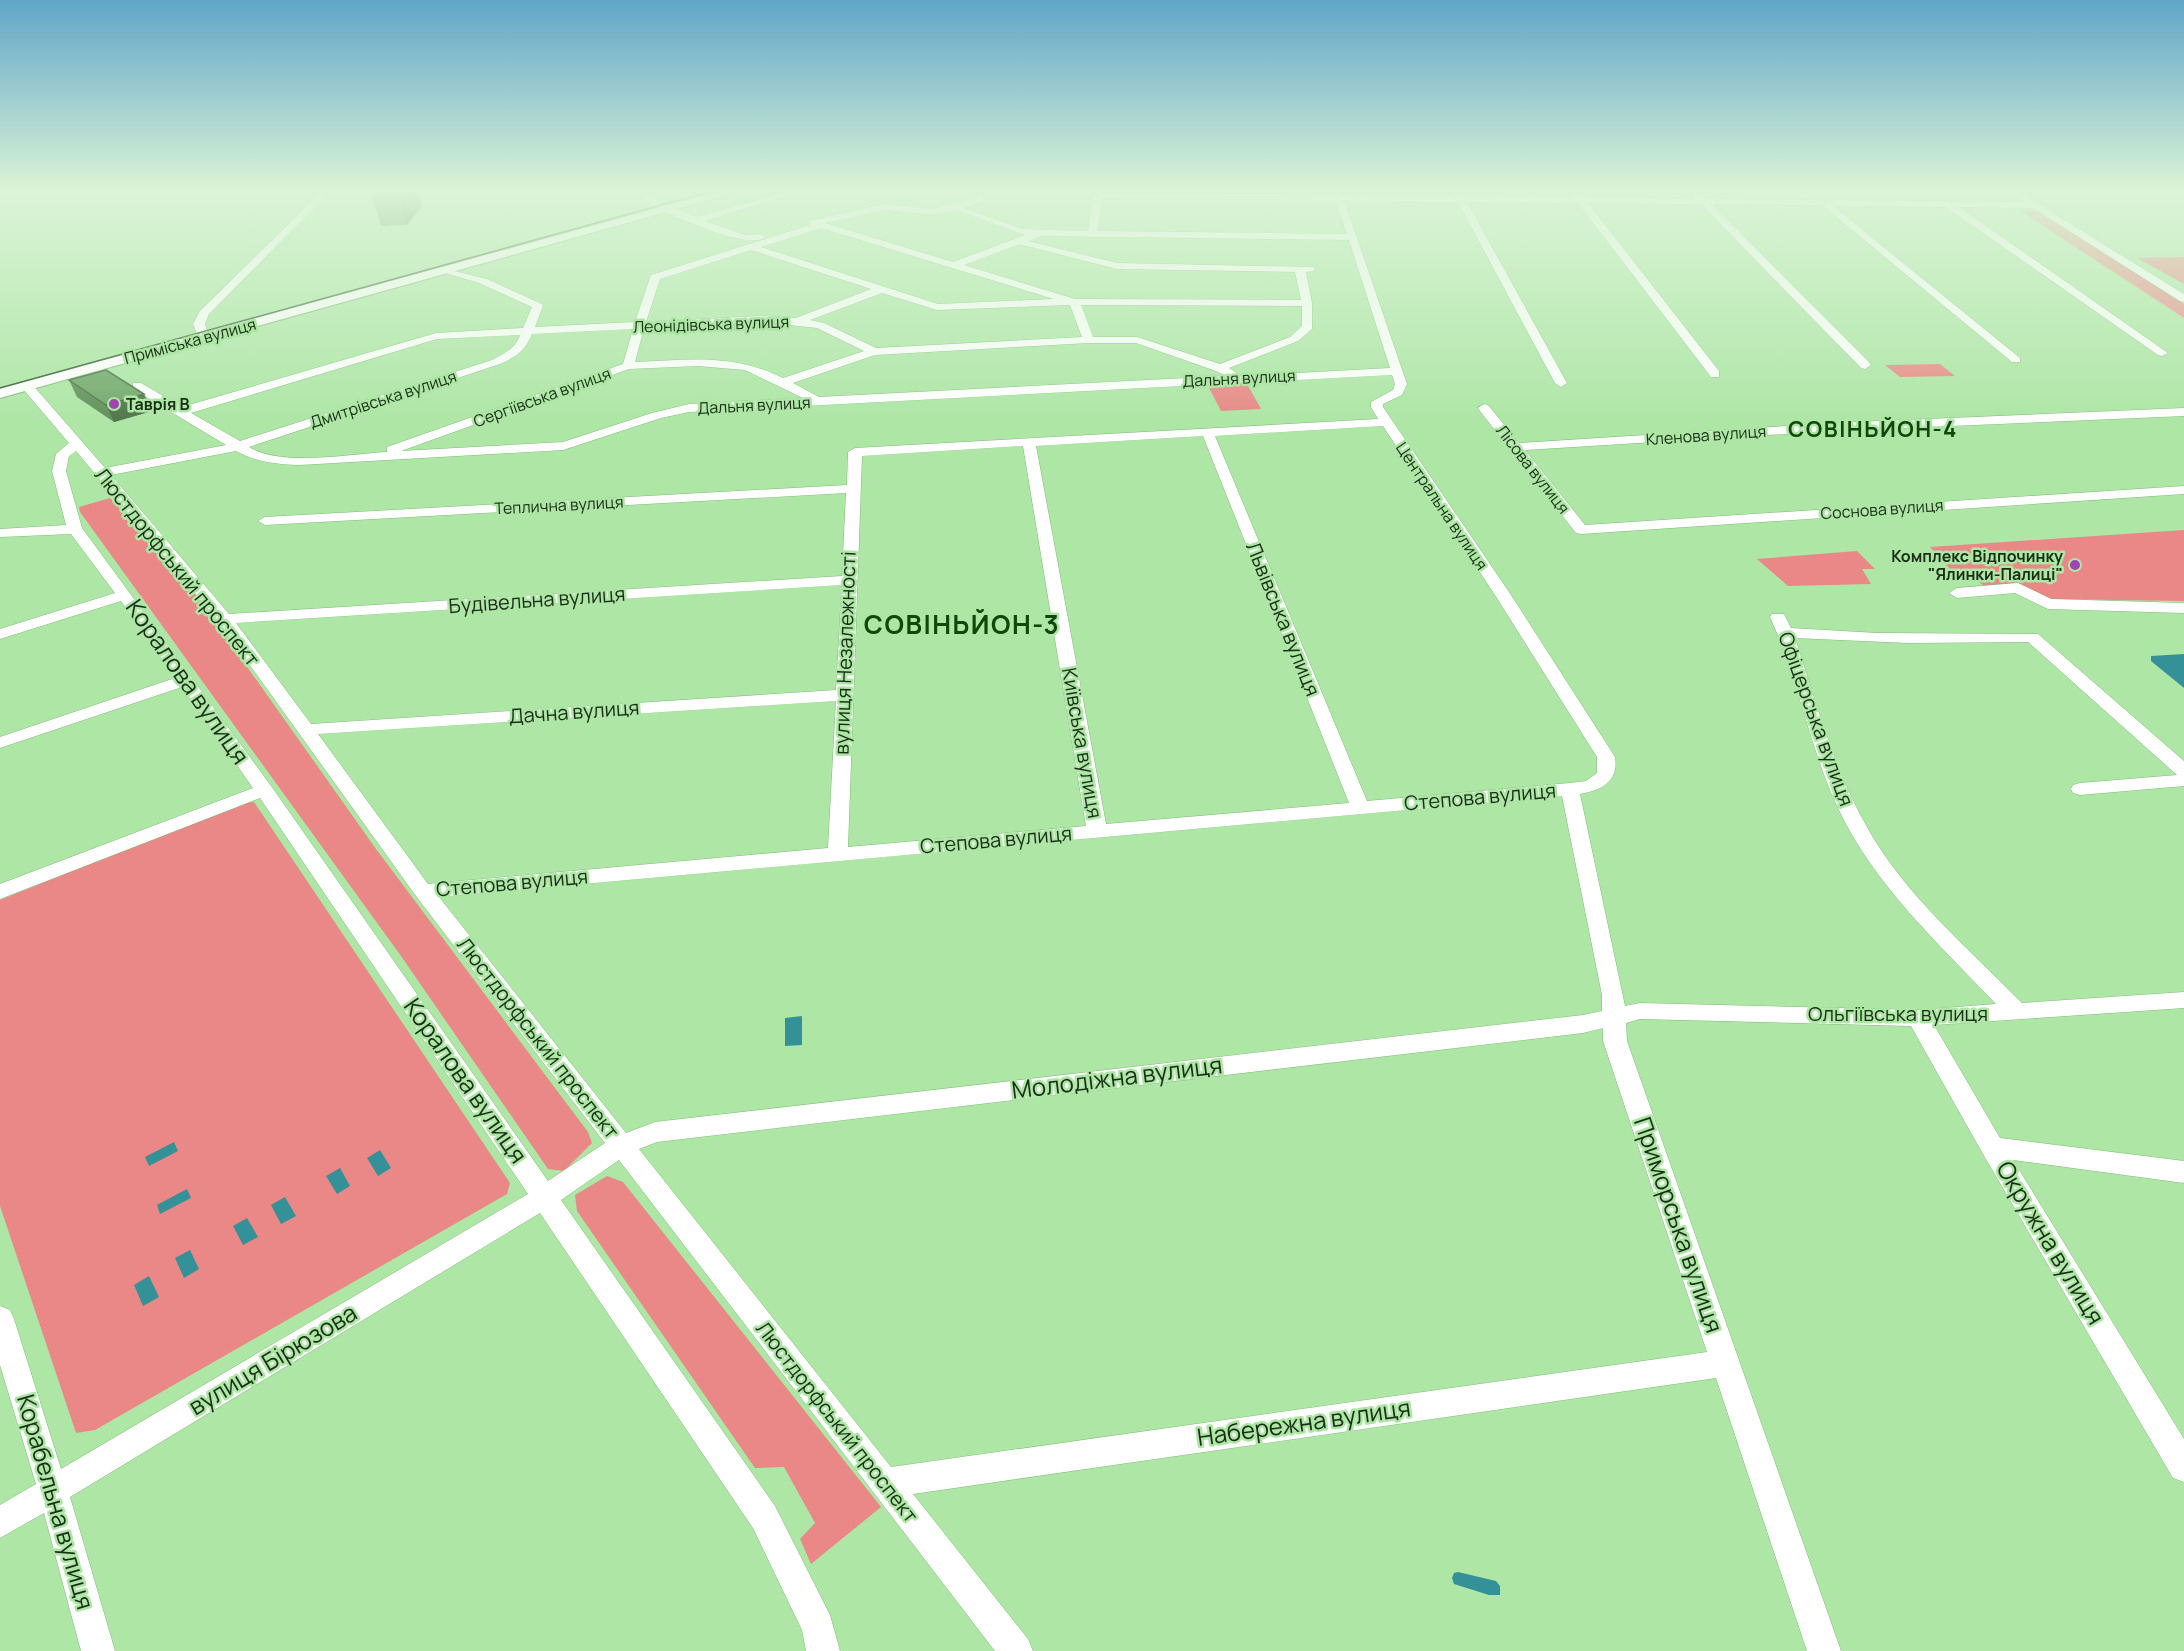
<svg xmlns="http://www.w3.org/2000/svg" width="2184" height="1651" viewBox="0 0 2184 1651" font-family="Manrope,sans-serif">
	<style>
		.green { fill: #e98886 }
		.water { fill: #349197 }
		.lines { fill: none; stroke-linecap: round; stroke-linejoin: round }
		.minor-casing { stroke: #83ba7c; stroke-width: 1 }
		.tertiary-casing { stroke: #83ba7c; stroke-width: 2 }
		.minor { fill: #fff; fill-rule: evenodd }
		.tertiary { fill: #fff; fill-rule: evenodd }
		.tram { stroke: #3d5b39; stroke-width: 1.5 }
		.wall { fill: #62905c }
		.shaded-wall { fill: #50764b }
		.building { fill: #72a86b; stroke: #50764b; stroke-width: 1.5 }
		.poi-dot { fill: #a045b0; stroke: #aee6a6; stroke-width: 2 }
		.labels { text-anchor: middle; stroke-width: 5; stroke-linejoin: round; paint-order: stroke }
		.far-street-label { font-size: 16px; fill: #182e15; stroke: #aee6a6 }
		.far-poi-label { font-size: 16px; font-weight: bold; fill: #182e15; stroke: #aee6a6; text-anchor: start }
		.street-label { font-size: 20px; fill: #182e15; stroke: #aee6a6 }
		.far-district-label { font-size: 22px; font-weight: bold; letter-spacing: 1.5px; fill: #11470b; stroke: #aee6a6 }
		.near-street-label { font-size: 24px; fill: #182e15; stroke: #aee6a6 }
		.district-label { font-size: 26px; font-weight: bold; letter-spacing: 1.5px; fill: #11470b; stroke: #aee6a6 }
	</style>
	<rect width="100%" height="100%" fill="#aee6a6"/>
	<path class="green" d="M2019 210 2040 212 2184 304V318Z
		M2184 257V284L2137 258Z
		M1940 364 1955 376 1900 377 1885 365Z
		M1246 382 1261 409 1221 411 1207 384Z
		M110 498 192 589 376 849 588 1132 592 1143 564 1171 548 1169 401 956 80 512 79 507Z
		M2184 530V601L2049 599 2015 583 1986 587 1966 573 1952 571 1930 547Z
		M1857 551 1875 569H1862L1871 584 1788 586 1757 559Z
		M254 802 510 1183 507 1194 95 1430 76 1433 0 1206V900L237 804Z
		M607 1176 623 1182 881 1507 811 1564 800 1539 815 1523 784 1467 755 1468 577 1211 575 1195Z"/>
	<path class="water" d="M2184 654V688L2151 661V656Z
		M802 1016V1045L785 1046V1018Z
		M174 1142 178 1151 149 1166 145 1157Z
		M380 1150 391 1168 378 1176 367 1158Z
		M340 1168 350 1186 337 1194 326 1176Z
		M187 1189 191 1198 160 1214 157 1205Z
		M285 1197 296 1216 281 1224 271 1205Z
		M247 1218 258 1237 243 1245 233 1226Z
		M190 1250 199 1269 184 1278 175 1258Z
		M149 1276 159 1297 143 1306 134 1285Z
		M1458 1572 1496 1581 1500 1586V1595H1489L1454 1584 1452 1578 1454 1573Z"/>
	<g class="lines">
		<g class="minor-casing">
			<path id="minor" d="M321 192H330L209 314 205 324 209 337 207 339H199L193 324 200 311Z
				M638 192H647L654 199 696 217 785 192H797L705 221 745 235 761 234 766 237C747 250 683 219 662 211L661 208 648 203Z
				M1094 192 1333 195 1332 192H1340L1342 195 1455 196 1453 192H1461L1464 196 1574 197 1572 194 1577 192 1583 197 1696 199 1693 196 1698 193 1706 199 2024 202 2019 198 2024 195 2184 294V302L2180 301 2033 208 1959 207 2168 353 2162 356 2158 355 1946 207 1833 206 2020 358V362H2012L1822 205 1711 204 1869 362 1871 365 1865 369 1861 368 1701 204 1588 203 1719 371V377H1711L1578 203 1467 202 1567 383 1561 387 1555 383 1458 202 1344 200 1407 384 1402 395 1383 404V407L1511 595 1615 757C1619 781 1602 790 1580 794L1625 1006 1640 1003 1918 1010 1996 1004C1938 943 1873 884 1837 806 1809 745 1798 678 1770 617L1772 614H1784L1791 628 1877 633 2038 634 2184 761V786L2080 795 2073 793 2071 789 2073 785 2080 783 2177 775 2028 642 1908 643 1795 638C1816 702 1834 770 1868 829 1906 896 1968 948 2022 1003L2184 992V1008L1934 1025 2000 1138 2184 1161V1183L2013 1160 2184 1439V1482L2173 1478 1983 1154 1911 1026 1640 1019 1626 1023 1627 1041 1841 1651H1807L1716 1378 913 1494 1028 1639 1033 1651H995L619 1160 561 1200 775 1506 830 1615 840 1651H806L802 1630 753 1528 540 1213 70 1497 115 1651H81L44 1513 0 1538V1505L36 1484 0 1365V1306L10 1310 14 1319 61 1469 528 1194 260 798 0 899V884L253 788 182 687 0 748V737L175 678 121 601 0 639V629L115 593 71 534 0 537V529L66 525 52 471 56 454 69 443 23 389V383H31L105 468 226 445 133 389V383H141L182 407 436 333 523 328 532 307 479 283 442 272V268L487 279 542 304 543 306 535 327 635 322 651 275 810 225V221L884 204 933 209 980 196 983 197V201L964 208 1022 229 1088 231ZM1102 198 1335 200 1347 234 1097 231ZM884 210 933 215 957 210 1025 235 953 262 825 223ZM821 228 1054 299 938 304 761 247ZM1041 236 1349 240 1390 368 1241 376 1229 368 1298 341 1312 329V303L1306 272 1314 271V267L1117 263 1028 241ZM1019 244 1117 269 1295 272 1301 300 1075 299 964 265ZM751 250 871 289 796 318 761 316 646 322 660 279ZM882 293 937 310 1070 305 1082 337 876 348 824 323 810 320ZM1081 305 1302 306V326L1290 337 1220 364 1137 337H1093ZM761 322 817 328 864 351 783 378C732 353 689 360 635 362L644 328ZM633 329 623 364 387 447V452C348 454 282 467 249 447L500 364C516 357 525 351 532 334ZM520 335C515 349 505 353 492 360L240 441 191 413 437 339ZM1089 343H1136L1216 371 1226 376 819 397 793 383 875 355ZM698 366 745 370 803 398 689 404 652 413 563 442 401 451 629 369ZM1392 375 1395 384 1393 390 1371 402V407L1378 419 855 448 848 452 847 485 265 517 258 521 265 525 846 493 842 576 229 614 111 475 236 451C256 462 276 464 299 465L563 450 661 418 689 412ZM1383 426 1495 595 1597 757V773L1586 781 1570 783 1367 801 1215 436ZM1203 436 1349 803 1106 824 1036 446ZM1023 446 1086 826 848 847 862 456ZM76 451 219 622 416 896 605 1143 548 1181 271 786 82 528 66 471 69 456ZM842 585 836 690 311 724 236 623ZM836 701 828 848 428 884 318 734ZM1562 796 1602 995V1011L1583 1015 655 1122 626 1133 439 897ZM1603 1028V1041L1707 1352 891 1467 639 1149 657 1142 1583 1033Z
				M1484 404 1488 405 1519 443 1833 423 2184 408V416L1833 431 1525 450 1585 525 2184 486V494L1581 534 1576 533 1480 411 1478 408Z
				M2018 583 2051 599 2184 603V613L2048 609 2015 593 1957 598 1949 593 1957 588Z"/>
		</g>
		<g class="tertiary-casing">
			<path id="tertiary" d="M716 192H733L731 194 0 398V388Z"/>
		</g>
		<use href="#minor" class="minor"/>
		<use href="#tertiary" class="tertiary"/>
		<path class="tram" d="M0 388 708 192"/>
	</g>
	<path class="wall" d="M418 192 422 206 407 225 381 226 373 198Z
		M69 380 144 394 152 411 114 422 77 397Z"/>
	<path class="shaded-wall" d="M404 192H418L422 206 407 225 399 197Z
		M144 394 152 411 114 422 106 405Z"/>
	<path class="building" d="M379 192H404L399 197 373 198Z
		M106 370 144 394 106 405 69 380Z"/>
	<linearGradient id="sky" x2="0" y2="1"><stop stop-color="#60a6c8"/><stop offset="0.45" stop-color="#dbf4d7"/><stop offset="1" stop-color="#dbf4d7" stop-opacity="0"/></linearGradient>
	<rect width="2184" height="423" fill="url(#sky)"/>
	<g class="poi-dot">
		<circle cx="114" cy="404" r="6"/>
		<circle cx="2075" cy="565" r="6"/>
	</g>
	<g class="labels">
		<g class="far-street-label">
			<text transform="translate(711 324) rotate(-2)" y="6">Леонідівська вулиця</text>
			<text transform="translate(190 341) rotate(-15)" y="6">Приміська вулиця</text>
			<text transform="translate(1239 378) rotate(-3)" y="6">Дальня вулиця</text>
			<text transform="translate(542 397) rotate(-20)" y="6">Сергіївська вулиця</text>
			<text transform="translate(383 399) rotate(-18)" y="6">Дмитрівська вулиця</text>
			<text transform="translate(754 405) rotate(-3)" y="6">Дальня вулиця</text>
			<text transform="translate(1706 435) rotate(-4)" y="6">Кленова вулиця</text>
			<text transform="translate(1533 469) rotate(52)" y="6">Лісова вулиця</text>
			<text transform="translate(559 505) rotate(-3)" y="6">Теплична вулиця</text>
			<text transform="translate(1442 506) rotate(56)" y="6">Центральна вулиця</text>
			<text transform="translate(1882 509) rotate(-4)" y="6">Соснова вулиця</text>
		</g>
		<g class="far-poi-label">
			<text x="126" y="410">Таврія В</text>
			<text x="2063" y="562" text-anchor="end">Комплекс Відпочинку<tspan x="2063" dy="18">"Ялинки-Палиці"</tspan></text>
		</g>
		<g class="street-label">
			<text transform="translate(177 567) rotate(51)" y="7">Люстдорфський проспект</text>
			<text transform="translate(537 600) rotate(-4)" y="7">Будівельна вулиця</text>
			<text transform="translate(1283 619) rotate(68)" y="7">Львівська вулиця</text>
			<text transform="translate(845 653) rotate(-88)" y="7">вулиця Незалежності</text>
			<text transform="translate(574 712) rotate(-4)" y="7">Дачна вулиця</text>
			<text transform="translate(1816 719) rotate(70)" y="7">Офіцерська вулиця</text>
			<text transform="translate(1082 743) rotate(80)" y="7">Київська вулиця</text>
			<text transform="translate(1480 797) rotate(-5)" y="7">Степова вулиця</text>
			<text transform="translate(996 840) rotate(-5)" y="7">Степова вулиця</text>
			<text transform="translate(512 883) rotate(-5)" y="7">Степова вулиця</text>
			<text x="1898" y="1021">Ольгіївська вулиця</text>
			<text transform="translate(538 1038) rotate(52)" y="7">Люстдорфський проспект</text>
			<text transform="translate(837 1422) rotate(52)" y="7">Люстдорфський проспект</text>
		</g>
		<g class="far-district-label">
			<text x="1873" y="437">СОВІНЬЙОН-4</text>
		</g>
		<g class="near-street-label">
			<text transform="translate(187 682) rotate(55)" y="8">Коралова вулиця</text>
			<text transform="translate(1117 1078) rotate(-7)" y="8">Молодіжна вулиця</text>
			<text transform="translate(465 1081) rotate(55)" y="8">Коралова вулиця</text>
			<text transform="translate(1678 1225) rotate(71)" y="8">Приморська вулиця</text>
			<text transform="translate(2050 1243) rotate(59)" y="8">Окружна вулиця</text>
			<text transform="translate(273 1360) rotate(-31)" y="8">вулиця Бірюзова</text>
			<text transform="translate(1304 1423) rotate(-8)" y="8">Набережна вулиця</text>
			<text transform="translate(55 1502) rotate(74)" y="8">Корабельна вулиця</text>
		</g>
		<g class="district-label">
			<text x="962" y="634">СОВІНЬЙОН-3</text>
		</g>
	</g>
</svg>
